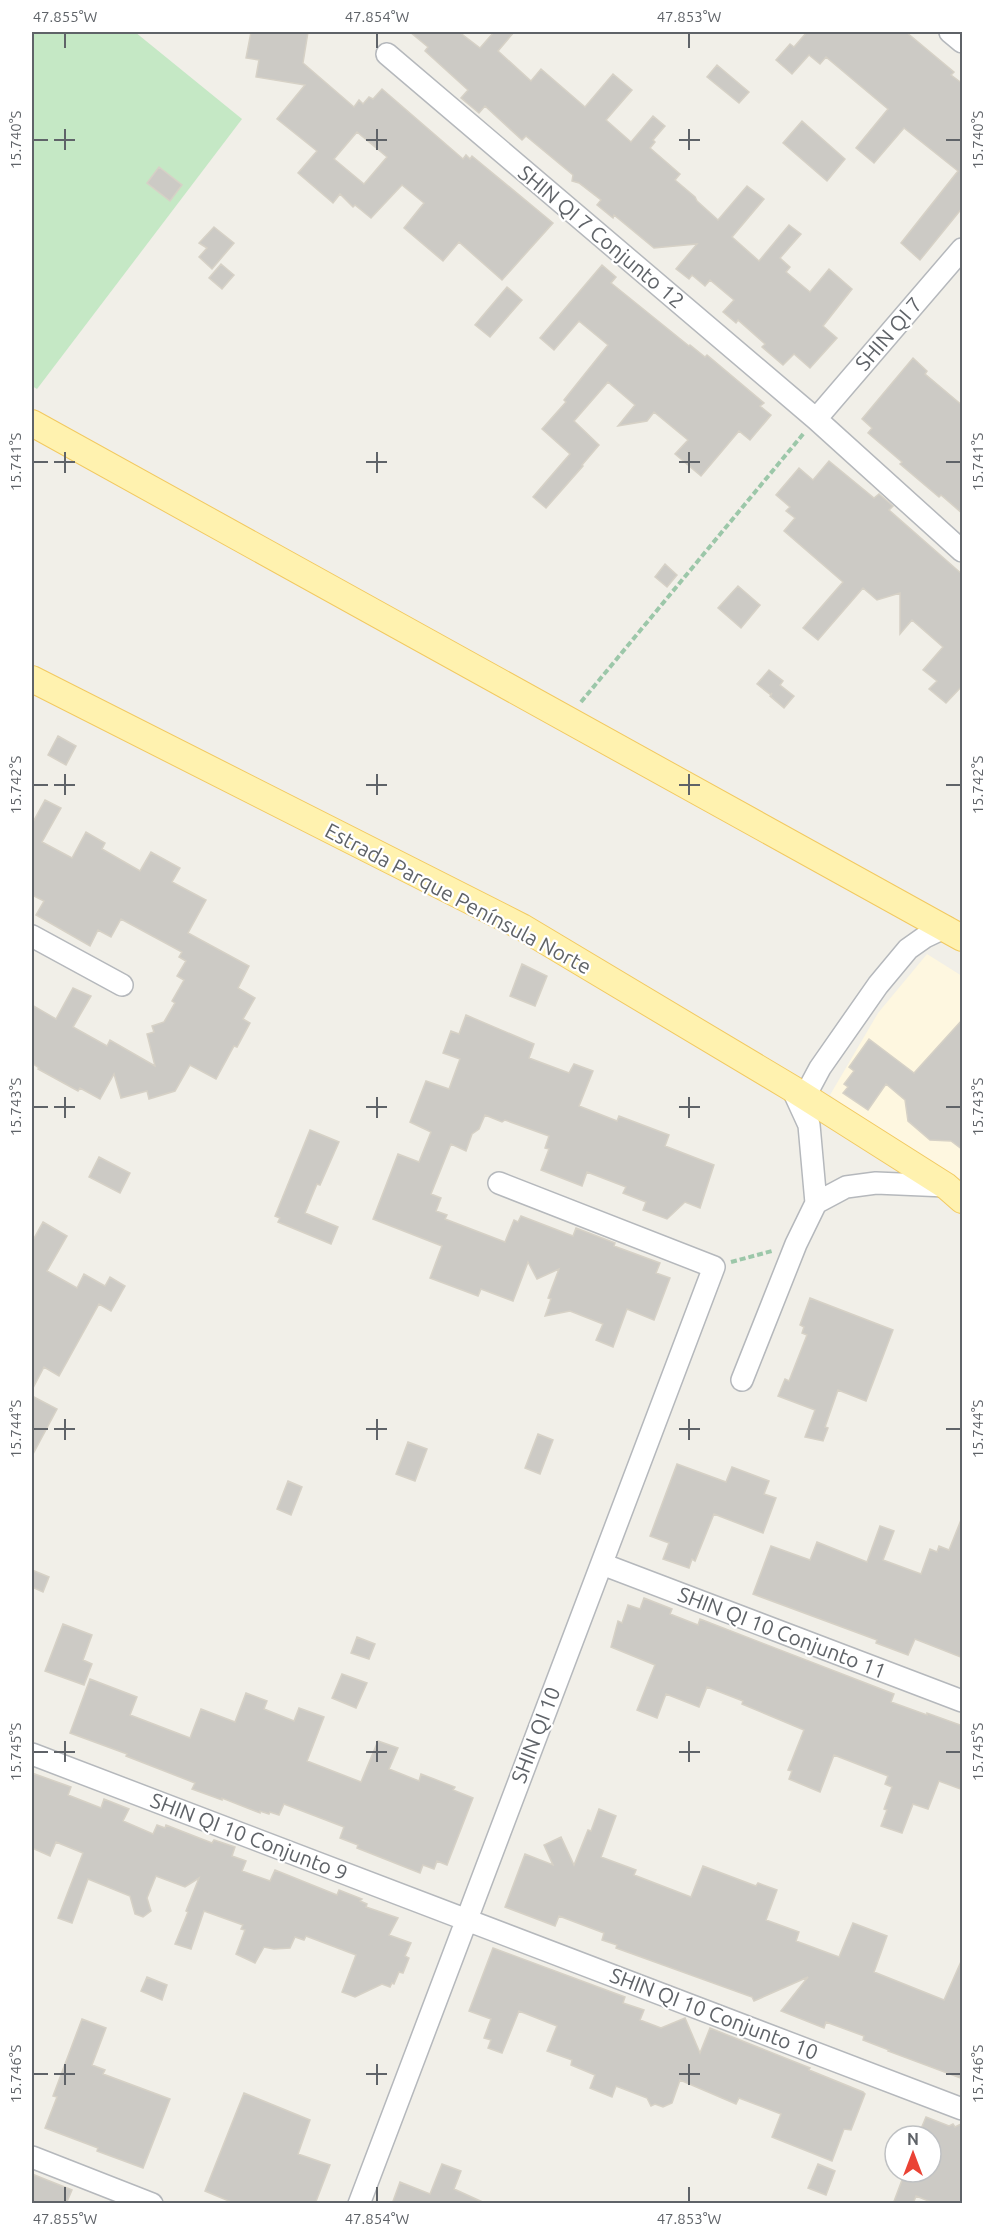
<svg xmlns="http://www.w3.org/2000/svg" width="994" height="2235" viewBox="0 0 994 2235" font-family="Ubuntu,sans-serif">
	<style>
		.commercial { fill: #fef7e0 }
		.grass { fill: #c5e8c5 }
		.building { fill: #cccac5; stroke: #d6d1c6; stroke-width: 1.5; fill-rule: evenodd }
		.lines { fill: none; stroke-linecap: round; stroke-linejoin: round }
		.minor-casing { stroke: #b5b8bc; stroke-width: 24 }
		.major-casing { stroke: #f2c960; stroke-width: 28 }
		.path { stroke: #9cc7a9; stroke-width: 4; stroke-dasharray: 6 3; stroke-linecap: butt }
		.minor { stroke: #fff; stroke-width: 21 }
		.major { stroke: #fff2af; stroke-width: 26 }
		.ticks { fill: none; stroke: #5f6368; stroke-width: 2 }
		.labels { text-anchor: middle; stroke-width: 4.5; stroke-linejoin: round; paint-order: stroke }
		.street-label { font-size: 21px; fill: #5f6368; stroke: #fff }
		.neatline { fill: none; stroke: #5f6368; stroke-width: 2 }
		.ticks-label { font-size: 15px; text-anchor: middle; fill: #5f6368 }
	</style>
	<rect width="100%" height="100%" fill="#f1efe8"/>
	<path class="commercial" d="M927 954 962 976V1174L955 1183 830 1095 878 1013Z"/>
	<path class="grass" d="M32 32H135L242 119 37 389 32 386Z"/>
	<path class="building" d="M251 32H308L303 63 354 107 359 100 363 104 369 97 373 99 382 89 463 159 466 155 470 159 472 156 553 223 502 280 459 242 443 261 404 228 424 203 402 185 371 218 355 205 353 207 340 194 333 203 298 173 317 151 277 119 305 85 256 77 259 60 246 58ZM357 132 387 157 364 184 334 159Z
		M410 32H459L480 48 494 32H514L498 51 531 81 541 69 585 107 613 74 632 90 606 120 631 142 653 116 665 126 653 140 655 142 650 148 680 174 675 180 695 197 697 201 718 220 747 186 764 199 732 237 759 261 789 225 801 234 780 258 790 267 786 272 810 292 829 269 852 289 823 326 837 338 810 368 794 354 783 365 762 347 765 344 738 320 736 323 723 312 734 300 710 280 705 286 692 275 689 279 676 269 697 244 654 248 614 215 613 218 597 205 601 200 579 183 572 181 573 175 526 136 522 140 485 106 479 113 461 98 468 90 425 51 428 47Z
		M807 32H906L954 72 951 75 963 84V207L920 260 901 243 958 171 904 128 874 163 856 148 888 109 826 57 820 64 809 55 792 74 776 60 790 44 794 47Z
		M717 65 749 92 739 103 707 77Z
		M802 121 845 159 827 181 783 143Z
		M159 167 182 185 170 201 147 183Z
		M214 227 234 243 212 269 199 257 207 248 199 243Z
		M221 264 234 275 222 289 209 278Z
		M602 265 616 277 611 283 689 346 690 345 705 357 707 355 764 403 760 406 771 415 750 440 739 431 701 476 675 454 688 440 654 412 647 421 618 426 635 405 608 382 574 421 599 445 582 465 583 466 546 508 533 497 570 454 542 429 566 402 564 400 608 345 579 321 554 350 540 338Z
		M507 287 522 300 490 337 475 325Z
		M913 358 927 371 925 374 963 406V514L941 495 939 497 900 464 902 462 868 433 872 428 862 419Z
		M829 461 874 498 879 494 893 506 889 510 963 575V685L946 703 929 689 937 681 923 670 943 647 912 620 900 634V593L877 600 863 588 818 640 803 628 843 582 784 531 795 518 786 511 790 507 776 495 799 468 813 480Z
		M665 564 677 575 667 587 655 577Z
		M738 586 760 605 741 628 718 608Z
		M769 670 783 681 780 685 794 696 784 708 770 696 772 693 771 695 757 684Z
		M58 736 76 746 66 765 48 755Z
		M45 800 61 808 42 842 72 858 86 832 105 843 102 849 140 871 151 852 180 868 172 882 206 900 188 933 249 966 238 988 255 998 243 1019 250 1023 237 1047 234 1046 216 1079 190 1065 175 1091 149 1099 147 1091 121 1098 114 1074 100 1099 80 1088 78 1091 38 1069 39 1068 32 1063V1005L56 1019 73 988 91 996 73 1027 107 1046 110 1040 155 1066 147 1034 154 1032 152 1026 164 1022 175 1003 172 1001 184 980 177 976 186 961 179 957 182 952 121 919 111 937 98 930 90 946 36 915 44 901 32 895V824Z
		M522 964 547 976 535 1006 510 996Z
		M466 1015 534 1044 529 1058 569 1073 574 1064 593 1071 579 1106 617 1121 619 1116 669 1135 665 1146 714 1165 700 1208 685 1202 667 1219 643 1210 646 1202 623 1193 626 1187 587 1172 582 1186 541 1170 549 1149 545 1148 549 1136 505 1120 502 1122 485 1115 479 1129 472 1134 466 1151 451 1144 431 1194 441 1198 436 1211 447 1215 445 1219 505 1242 514 1220 518 1222 521 1216 573 1236 576 1228 615 1243 614 1246 660 1263 656 1273 670 1278 654 1320 627 1309 613 1347 596 1340 603 1324 570 1311 545 1316 551 1299 548 1298 559 1269 537 1279 528 1262 513 1301 481 1289 478 1296 430 1278 442 1246 373 1219 398 1154 419 1162 431 1132 410 1122 426 1081 449 1089 460 1059 443 1053 451 1031 459 1034Z
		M963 1019V1150L951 1141 930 1140 908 1121 905 1100 886 1084 868 1110 843 1093 848 1087 844 1084 854 1071 849 1067 869 1039 914 1073Z
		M310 1130 339 1142 320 1185 317 1184 305 1213 338 1227 331 1244 278 1222 280 1218 275 1216Z
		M99 1157 130 1173 120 1193 89 1177Z
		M43 1222 67 1236 47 1271 77 1288 84 1274 105 1286 110 1277 125 1286 111 1311 99 1304 59 1376 44 1367 32 1390V1242Z
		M810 1298 893 1330 866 1401 838 1390 825 1427 828 1428 823 1441 805 1437 815 1410 778 1396 785 1379 789 1381 807 1335 802 1333 804 1327 800 1325Z
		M32 1396 57 1409 32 1456Z
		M538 1434 553 1440 540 1474 525 1468Z
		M408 1442 427 1449 415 1481 396 1474Z
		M677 1464 726 1482 732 1467 769 1481 764 1494 776 1498 763 1533 714 1514 695 1561 692 1559 689 1568 663 1559 669 1543 650 1536Z
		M288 1481 302 1487 291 1515 277 1509Z
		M961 1520 963 1658 915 1639 908 1655 876 1643 877 1640 753 1594 771 1546 810 1560 817 1542 867 1562 880 1526 894 1531 883 1560 921 1574 930 1549 937 1552 939 1546 949 1550Z
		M32 1570 49 1577 43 1592 32 1587Z
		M644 1598 672 1609 670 1614 698 1625 700 1619 894 1694 891 1702 927 1715V1713L963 1726V1790L939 1781 928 1809 913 1804 902 1833 881 1826 887 1810 884 1809 892 1787 885 1784 888 1776 834 1755 820 1792 789 1779 792 1771 788 1770 804 1730 742 1704 743 1701 707 1687 699 1707 666 1694 657 1718 637 1710 655 1665 611 1647 618 1621 622 1623 628 1605 640 1609Z
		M63 1624 92 1635 83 1660 92 1664 84 1685 45 1671Z
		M357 1637 375 1644 369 1659 351 1653Z
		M342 1674 367 1683 356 1708 332 1698Z
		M90 1679 137 1697 130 1715 190 1738 201 1709 235 1722 246 1693 267 1701 264 1709 294 1721 299 1708 324 1717 307 1761 361 1782 378 1741 398 1748 389 1769 419 1781 421 1774 455 1787 453 1790 473 1798 447 1865 437 1861 434 1869 423 1865 420 1873 357 1848 358 1845 340 1838 344 1827 284 1804 279 1815 270 1812 269 1814 260 1811V1813L222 1798V1800L192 1789 195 1783 126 1756 127 1754 70 1733Z
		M32 1773 71 1787 68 1795 101 1808 104 1799 129 1809 123 1821 153 1834 157 1825 165 1828 166 1825 212 1843 214 1840 235 1847 232 1856 246 1861 242 1871 270 1881 275 1870 337 1895 339 1890 362 1899 360 1901 367 1904 366 1907 398 1918 389 1935 411 1943 405 1956 409 1958 403 1973 399 1972 394 1984 392 1983 390 1987 382 1984 355 1997 342 1992 356 1955 306 1936 304 1940 295 1937 290 1948 274 1949 264 1947 255 1963 236 1954 245 1930 241 1929 243 1925 204 1911 191 1949 175 1944 188 1912 186 1911 199 1878 185 1887 156 1876 147 1898 151 1911 143 1917 135 1914 130 1896 88 1879 72 1923 58 1918 83 1853 56 1842 50 1856 32 1848Z
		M599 1809 616 1816 601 1857 636 1870 634 1875 691 1897 703 1866 756 1886 758 1883 777 1890 766 1920 799 1932 796 1941 839 1957 853 1923 887 1936 874 1972 944 2000 963 1957V2079L888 2051 889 2050 863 2040 864 2036 826 2022 824 2028 781 2011 808 1977 754 2001 752 1997 616 1948 617 1945 602 1940 604 1933 559 1916 555 1926 505 1907 525 1854 553 1865 544 1845 561 1837 574 1865 588 1830 591 1831Z
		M493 1948 625 1997 623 2003 644 2010 640 2020 661 2028 685 2018 700 2053 710 2028 810 2068 809 2070 863 2092 865 2094 851 2130 844 2129 832 2161 772 2137 781 2114 739 2098 736 2104 680 2080 672 2103 663 2107 655 2104 651 2106 647 2098 616 2086 612 2097 590 2088 595 2075 571 2065 572 2060 547 2051 557 2026 519 2011 502 2053 488 2048 491 2040 484 2038 491 2019 469 2011Z
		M147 1977 167 1985 162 2000 141 1991Z
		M82 2019 106 2028 92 2065 105 2070 103 2074 170 2099 143 2168 97 2151 98 2148 45 2128 57 2097 53 2096Z
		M244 2093 310 2120 298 2154 330 2165 315 2204H236L205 2191Z
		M926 2117 949 2126 953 2124 955 2127 963 2123V2204H936L916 2196 913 2204H893L905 2172H931V2136H918Z
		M442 2164 461 2171 454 2189 487 2204H392L400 2182 430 2194Z
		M818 2164 835 2171 826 2195 808 2188Z
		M32 2174 72 2190 66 2204H32Z"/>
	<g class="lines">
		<g class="minor-casing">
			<path id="minor" d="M950 32 962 42
				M387 54 816 419 962 551
				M816 419 962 249
				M32 936 122 985
				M792 1088 809 1125 816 1203 846 1187 876 1183 946 1186
				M805 1096 820 1068 878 985 908 949 925 937 946 927
				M742 1380 796 1244 816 1203
				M602 1564 962 1701
				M32 1754 962 2109
				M32 2157 152 2204
				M359 2204 714 1267 499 1183"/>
		</g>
		<g class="major-casing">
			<path id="major" d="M32 423 962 938
				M32 679 522 927 793 1089 946 1186 962 1200"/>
		</g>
		<path class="path" d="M581 702 804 433
			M731 1262 772 1251"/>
		<use href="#minor" class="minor"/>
		<use href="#major" class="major"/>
	</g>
	<path class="ticks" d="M65 33V48M377 33V48M689 33V48M65 129V150M377 129V150M689 129V150M33 140H48M54 140H75M366 140H387M679 140H700M946 140H961M65 452V473M377 452V473M689 452V473M33 462H48M54 462H75M366 462H387M679 462H700M946 462H961M65 774V795M377 774V795M689 774V795M33 785H48M54 785H75M366 785H387M679 785H700M946 785H961M65 1097V1118M377 1097V1118M689 1097V1118M33 1107H48M54 1107H75M366 1107H387M679 1107H700M946 1107H961M65 1419V1440M377 1419V1440M689 1419V1440M33 1429H48M54 1429H75M366 1429H387M679 1429H700M946 1429H961M65 1741V1762M377 1741V1762M689 1741V1762M33 1752H48M54 1752H75M366 1752H387M679 1752H700M946 1752H961M65 2064V2085M377 2064V2085M689 2064V2085M33 2074H48M54 2074H75M366 2074H387M679 2074H700M946 2074H961M65 2187V2202M377 2187V2202M689 2187V2202"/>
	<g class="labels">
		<g class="street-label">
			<text transform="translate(601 237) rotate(40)" y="7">SHIN QI 7 Conjunto 12</text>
			<text transform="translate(889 334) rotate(-49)" y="7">SHIN QI 7</text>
			<text transform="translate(458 899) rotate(28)" y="7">Estrada Parque Península Norte</text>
			<text transform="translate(782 1633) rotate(21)" y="7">SHIN QI 10 Conjunto 11</text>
			<text transform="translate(536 1735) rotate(-69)" y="7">SHIN QI 10</text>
			<text transform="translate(249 1837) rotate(21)" y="7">SHIN QI 10 Conjunto 9</text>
			<text transform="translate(714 2014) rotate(21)" y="7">SHIN QI 10 Conjunto 10</text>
		</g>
	</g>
	<rect width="994" height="2235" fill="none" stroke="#ffffff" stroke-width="66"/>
	<g transform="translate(913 2154)"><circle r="28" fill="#ffffff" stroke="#bfc1c3" stroke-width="1.5"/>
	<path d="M0-4.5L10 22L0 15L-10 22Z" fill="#ea4335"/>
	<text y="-9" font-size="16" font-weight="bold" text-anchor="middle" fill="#5f6368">N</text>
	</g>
	<rect x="33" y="33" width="928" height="2169" class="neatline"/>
	<g class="ticks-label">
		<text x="65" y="22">47.855°W</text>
		<text x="377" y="22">47.854°W</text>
		<text x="689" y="22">47.853°W</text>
		<text transform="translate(16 140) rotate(-90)" y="5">15.740°S</text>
		<text transform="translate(978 140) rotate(-90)" y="5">15.740°S</text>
		<text transform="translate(16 462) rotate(-90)" y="5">15.741°S</text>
		<text transform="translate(978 462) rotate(-90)" y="5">15.741°S</text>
		<text transform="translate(16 785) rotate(-90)" y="5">15.742°S</text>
		<text transform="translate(978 785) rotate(-90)" y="5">15.742°S</text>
		<text transform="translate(16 1107) rotate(-90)" y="5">15.743°S</text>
		<text transform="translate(978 1107) rotate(-90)" y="5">15.743°S</text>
		<text transform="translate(16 1429) rotate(-90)" y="5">15.744°S</text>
		<text transform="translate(978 1429) rotate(-90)" y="5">15.744°S</text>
		<text transform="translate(16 1752) rotate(-90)" y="5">15.745°S</text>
		<text transform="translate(978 1752) rotate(-90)" y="5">15.745°S</text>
		<text transform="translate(16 2074) rotate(-90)" y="5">15.746°S</text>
		<text transform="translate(978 2074) rotate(-90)" y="5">15.746°S</text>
		<text x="65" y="2224">47.855°W</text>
		<text x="377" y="2224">47.854°W</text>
		<text x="689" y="2224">47.853°W</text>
	</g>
</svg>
